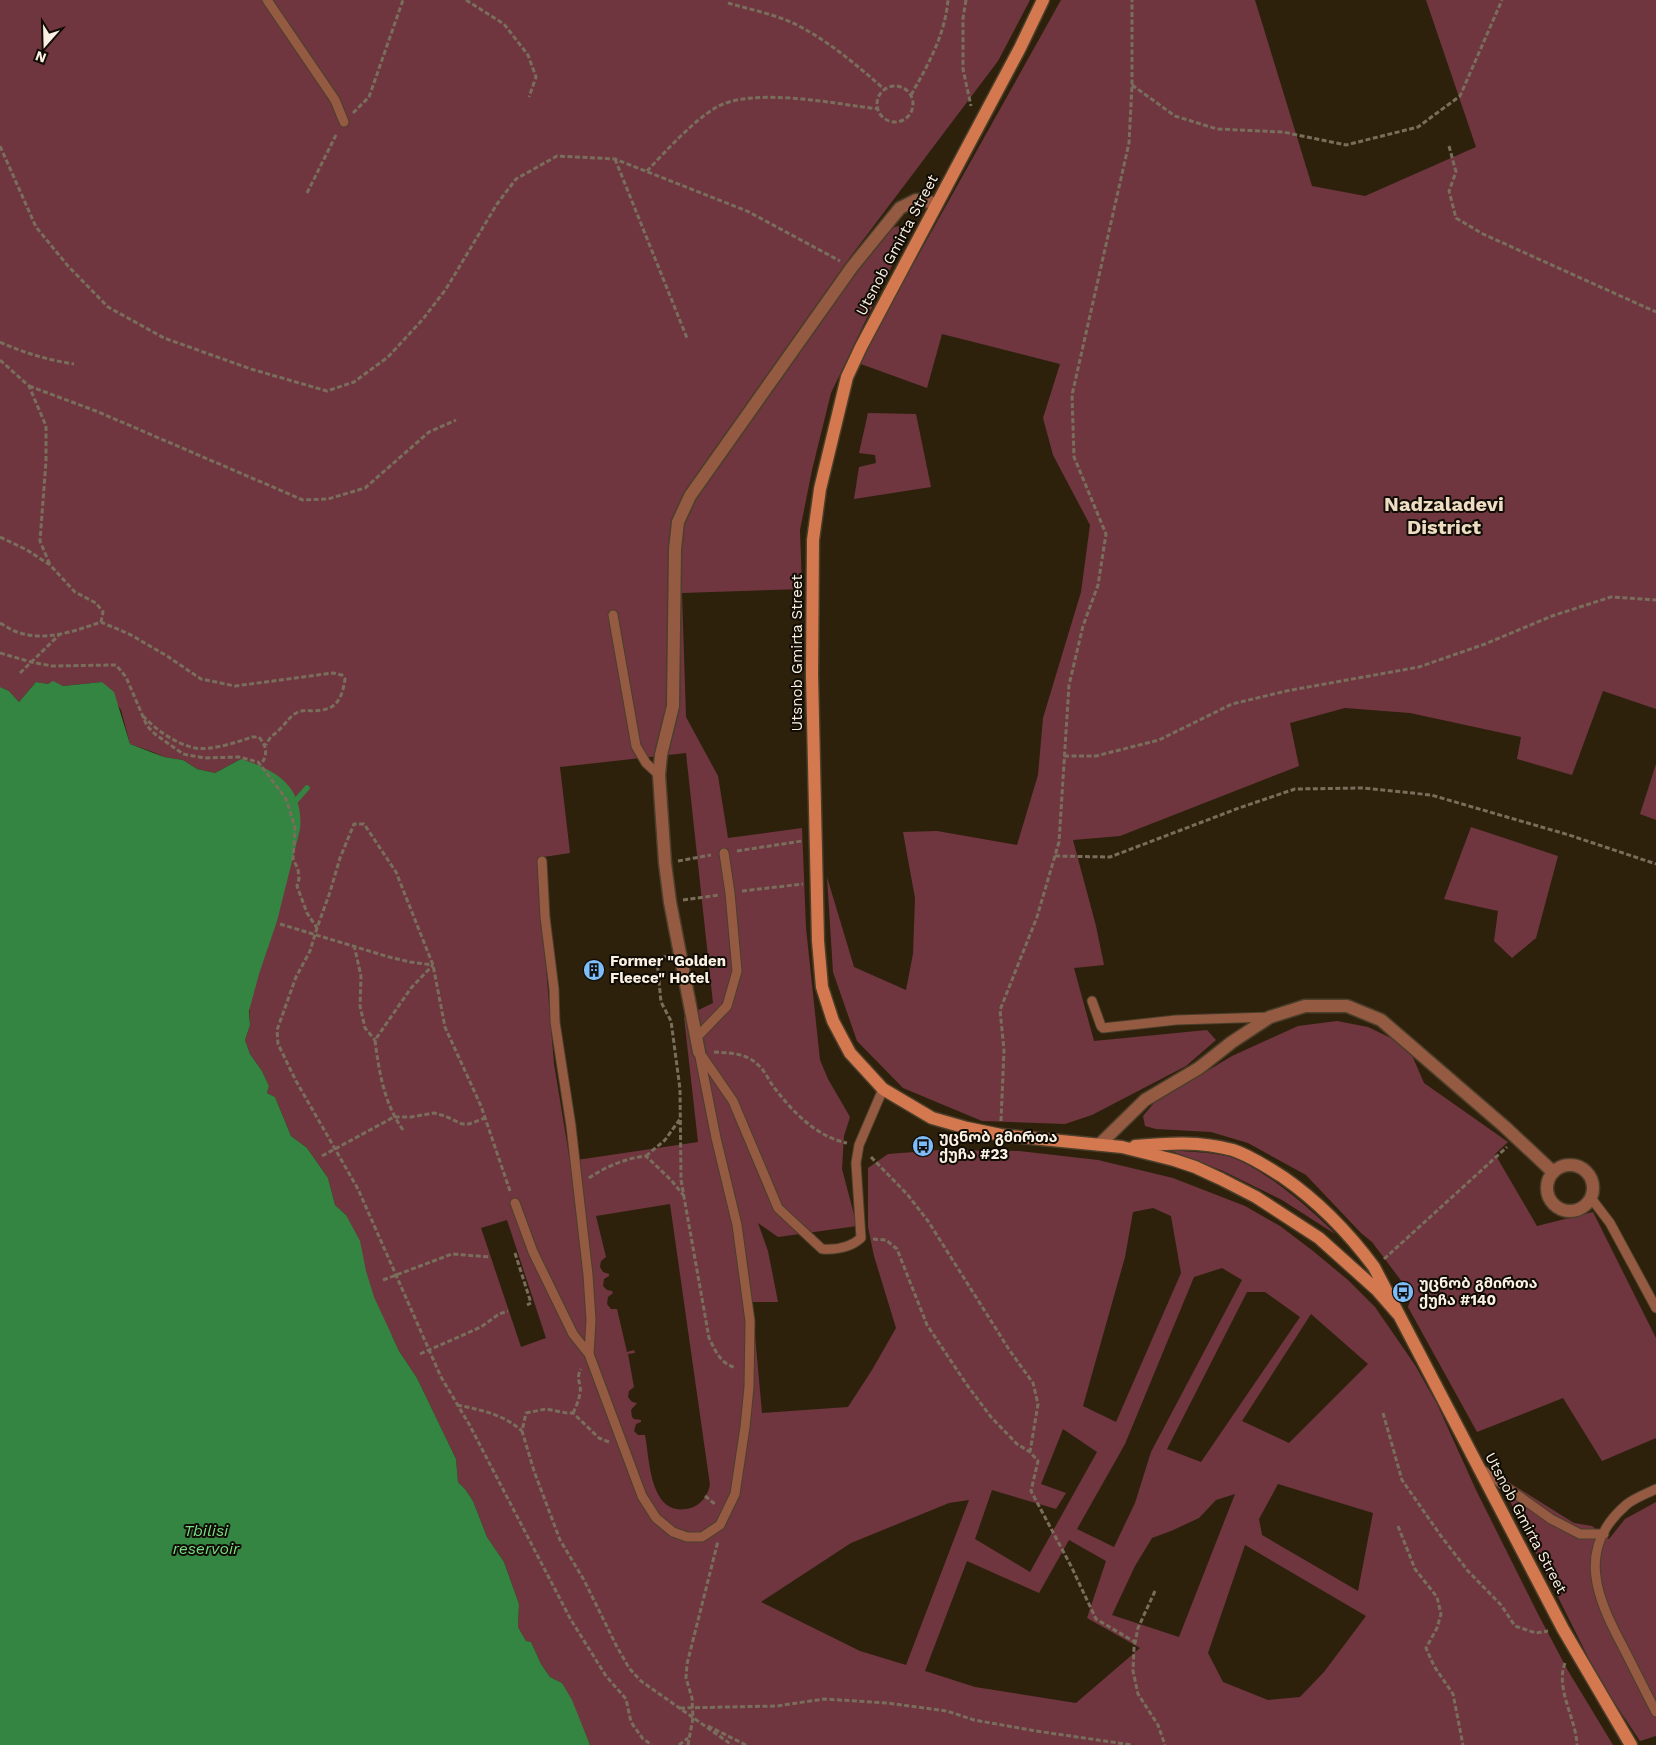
<svg xmlns="http://www.w3.org/2000/svg" width="1656" height="1745" viewBox="0 0 1656 1745" font-family="'Work Sans','Noto Sans Georgian',sans-serif">
	<style>
		.green { fill: #6f3640; fill-rule: evenodd }
		.water { fill: #358542 }
		.lines { fill: none; stroke-linecap: round; stroke-linejoin: round }
		.stream { stroke: #358542; stroke-width: 5.5 }
		.lane-casing { stroke: #4b3e2a; stroke-width: 11 }
		.street-casing { stroke: #4b3e2a; stroke-width: 15 }
		.secondary-casing { stroke: #4b3e2a; stroke-width: 15 }
		.path { stroke: #796e5b; stroke-width: 3; stroke-dasharray: 5 2.5; stroke-linecap: butt }
		.lane { stroke: #945b42; stroke-width: 9 }
		.street { stroke: #945b42; stroke-width: 12 }
		.secondary { stroke: #d4794f; stroke-width: 12 }
		.labels { text-anchor: middle; stroke-width: 4; stroke-linejoin: round; paint-order: stroke }
		.street-label { font-size: 15px; fill: #faf1e4; stroke: #110c04 }
		.poi-label { font-size: 15px; font-weight: bold; fill: #faf1e4; stroke: #110c04; text-anchor: start }
		.water-label { font-size: 16px; font-style: italic; fill: #78df85; stroke: #110c04 }
		.district-label { font-size: 20px; font-weight: bold; fill: #eeddc3; stroke: #110c04 }
	</style>
	<rect width="100%" height="100%" fill="#2e210c"/>
	<path class="green" d="M0 0H1030L998 61 848 260 694 478 698 492 888 229 899 226 906 236 831 393 812 470 800 530 802 589 682 593 686 717 718 776 728 838 802 828 806 928 820 1060 828 1079 850 1117 844 1136 842 1169 857 1226 778 1237 758 1223 768 1251 778 1302H752L762 1413 848 1407 872 1370 896 1328 874 1256 868 1227V1168L888 1154 941 1150 1019 1151 1098 1160 1173 1178 1245 1206 1280 1226 1313 1251 1348 1280 1375 1307 1415 1365 1437 1404 1476 1490 1538 1614 1567 1669 1613 1745H590L562 1683 550 1677 541 1664 531 1642 526 1641 518 1627 519 1604 504 1562 487 1537 473 1501 465 1489 458 1482 456 1459 417 1378 399 1351 392 1336 384 1339 346 1215 335 1205 328 1178 307 1148 291 1136 275 1097 267 1093 269 1086 262 1071 250 1054 245 1040 250 1025 241 759 215 773 197 769 183 760 164 757 153 752 130 744 121 710 102 682 63 686 53 682 48 684 36 682 19 702 9 691 0 687ZM686 753 713 1003 684 1017 698 1142 570 1161 554 1064 537 858 570 853 560 767ZM670 1204 710 1485C708 1495 701 1505 691 1508 650 1519 650 1462 645 1435H638L634 1431 636 1424 641 1422V1420L634 1419 632 1417 631 1410 637 1403 632 1402 628 1397 629 1391 634 1387 628 1354 635 1353 634 1350 627 1352 617 1309H611L607 1304 608 1297 613 1293 612 1291 607 1290 603 1286 604 1279 609 1276V1274L603 1272 600 1267 601 1261 606 1257 596 1216ZM1153 1208 1171 1216 1181 1273 1116 1422 1083 1406 1125 1257 1133 1212ZM507 1220 546 1338 521 1347 481 1228ZM1222 1268 1242 1280 1151 1452 1135 1503 1114 1547 1077 1529 1125 1444 1194 1277ZM1247 1292H1265L1300 1317 1201 1462 1167 1449ZM1311 1314 1368 1364 1289 1443 1242 1421ZM1063 1429 1097 1452 1030 1572 975 1539 992 1490 1056 1509 1066 1493 1041 1484ZM1278 1484 1373 1513 1358 1591 1262 1535 1259 1519ZM1235 1494 1179 1637 1112 1615 1135 1566 1152 1538 1171 1531 1199 1518 1216 1500ZM969 1500 906 1665 860 1651 761 1602 851 1543 949 1503ZM1069 1540 1106 1561 1087 1618 1140 1648 1076 1703 975 1687 925 1671 967 1561 1039 1593ZM1245 1545 1366 1616 1324 1672 1300 1697 1268 1700 1223 1682 1208 1653Z
		M1061 0H1255L1312 186 1365 196 1476 147 1426 0H1656V709L1603 691 1572 775 1517 759 1521 737 1410 713 1345 708 1290 723 1299 766 1120 836 1073 840 1096 926 1104 965 1074 968 1094 1041 1207 1030 1216 1040 1186 1066 1092 1115 1065 1124 982 1121 903 1088 857 1041 833 972 827 877 854 967 906 990 913 954 915 898 903 832 937 831 1017 845 1038 775 1043 718 1081 592 1090 525 1053 455 1043 418 1060 364 942 334 927 388 858 363Z
		M868 413 916 414 931 487 854 499 859 467 876 463 875 455 859 453Z
		M1656 764V820L1640 814Z
		M1471 827 1558 856 1536 938 1512 958 1494 941 1498 911 1444 899Z
		M1337 1021 1368 1027 1393 1039 1411 1053 1424 1083 1508 1142 1495 1154 1537 1226 1593 1212 1656 1338V1438L1602 1461 1563 1398 1477 1432 1408 1307 1412 1295 1372 1242 1361 1233 1306 1175 1248 1143 1211 1132 1156 1129 1145 1126 1143 1116 1154 1103 1232 1056 1298 1026Z
		M1169 1150C1188 1152 1209 1152 1227 1156 1258 1164 1313 1210 1335 1234L1282 1200 1223 1171Z
		M1497 1475 1574 1523 1592 1526 1609 1539 1625 1519 1656 1502V1736L1640 1741 1600 1681Z"/>
	<path class="water" d="M53 681 63 686 102 682 114 692 130 744 164 757 183 760 197 769 215 773 241 759C277 770 304 787 300 829L277 921 259 974 249 1011 250 1025 245 1040 250 1054 262 1071 269 1086 267 1093 275 1097 291 1136 307 1148 328 1178 335 1205 346 1215 360 1241 366 1271 374 1297 399 1351 417 1378 456 1459 458 1482 465 1489 473 1501 487 1537 504 1562 519 1604 518 1627 526 1641 531 1642 541 1664 550 1677 562 1683 572 1700 590 1745H0V687L9 691 19 702 36 682 48 684Z"/>
	<g class="lines">
		<path class="stream" d="M292 805 307 788"/>
		<g class="lane-casing">
			<path id="lane" d="M267 0 335 100 344 122
				M613 615 636 746 646 763 659 775
				M542 861 545 917 554 989 555 1022 571 1126 588 1275 591 1320 589 1354
				M1092 1001 1101 1026 1103 1028 1176 1020 1270 1017
				M696 1038 727 1006 737 971 730 893 724 853
				M702 1056 733 1101 778 1208 822 1249C837 1250 850 1248 861 1238L856 1163 859 1145 883 1089
				M1591 1198 1610 1223 1656 1308
				M515 1203 533 1252 573 1334 589 1354 642 1496 656 1518 673 1532 687 1537H702L720 1525 735 1494 745 1427 749 1387 750 1321 737 1225 716 1138 699 1052
				M1481 1469 1551 1519 1580 1534H1604
				M1656 1489C1646 1494 1634 1498 1626 1505 1575 1549 1597 1598 1623 1647 1634 1669 1645 1690 1656 1712"/>
		</g>
		<g class="street-casing">
			<path id="street" d="M699 1052 670 902 665 863 659 775 661 755 673 706 675 549 678 522 690 496 852 267 900 208 916 200H923L936 204
				M1100 1144 1145 1100 1199 1068 1232 1042 1270 1017 1305 1006H1347L1381 1020 1505 1127 1553 1172
				M1547 1188a23 23 0 1 1 46 0a23 23 0 1 1-46 0Z"/>
		</g>
		<g class="secondary-casing">
			<path id="secondary" d="M1043 0 1020 48 861 347 847 377 820 489 813 540 812 675 818 941 822 987 833 1021 850 1053 883 1089 932 1118 967 1128 1001 1135 1122 1147 1174 1160 1195 1167 1221 1179 1256 1197 1319 1238 1377 1290 1398 1314
				M1135 1146C1168 1143 1200 1141 1233 1150 1251 1156 1267 1167 1283 1177 1319 1202 1348 1232 1374 1267L1563 1629 1631 1745"/>
		</g>
		<path class="path" d="M466 0 504 24 528 55 536 77 529 97
			M966 0 963 18V69L971 106
			M728 3C752 10 779 15 801 27 832 44 858 66 884 89
			M1132 85 1175 116 1217 129 1283 132 1346 145 1418 127 1460 96 1502 0
			M877 104a18 18 0 1 1 36 0a18 18 0 1 1-36 0Z
			M911 95C928 65 945 35 948 0
			M353 113 369 97 403 0
			M0 146 36 227 68 266 108 307 164 338 251 369 327 391 354 382 388 357 423 319 446 289 497 204 516 179 557 156 615 159 747 211 840 261
			M1449 146 1456 172 1449 191 1456 218 1483 234 1656 312
			M615 159 687 338
			M647 171C666 151 691 123 715 108 751 86 836 104 878 109
			M307 193 337 133
			M0 342C24 353 48 360 74 364
			M0 360 29 386 46 426V461L40 541 50 565
			M29 386 96 411 303 500 328 499 365 488 429 432 456 420
			M0 537 27 550 50 565 75 592 96 603 103 612 101 622
			M0 623C6 626 11 630 17 632 45 642 75 631 101 622L131 635 167 656 201 679 235 686 333 673 342 675 345 679C343 693 339 708 322 710 313 712 306 709 298 712 290 716 287 722 281 728 274 736 271 734 266 745
			M0 653 31 662 52 666 116 665 126 677 147 726 155 734 183 754 204 758 239 757 258 762 266 772 286 799 289 808 295 828 293 859 298 869 299 879 297 886 307 913 317 928
			M20 673 60 634
			M143 716C156 730 176 744 195 748 210 751 238 742 252 737H259C267 747 268 753 261 765
			M1064 756H1096L1159 740 1232 704 1286 691 1419 667 1485 644 1552 616 1611 597 1656 600
			M737 851 802 841
			M1055 856 1110 857 1239 808 1295 789 1363 788 1431 795 1569 835 1656 864
			M678 861 711 855
			M742 891 803 884
			M683 900 719 895
			M280 924 389 957 410 962 433 965
			M354 945 361 976 360 1006 365 1028 375 1040
			M666 956 657 961 661 1002 671 1021 680 1089 681 1180 709 1338C716 1352 720 1363 736 1368
			M714 1052C729 1053 746 1053 757 1064 764 1069 768 1079 773 1086 792 1111 815 1136 847 1143
			M1001 1121 1004 1050 1000 1010 1037 917 1059 842 1069 685 1083 626 1098 585 1106 534 1074 457 1072 395 1129 143 1132 85V0
			M403 1130C384 1103 379 1072 375 1040L411 988 433 965
			M322 1156 394 1117H411L434 1113 445 1116 462 1124H469L485 1118
			M646 1156 665 1140 680 1119
			M871 1157 907 1194 928 1221 1010 1351 1033 1383 1038 1404 1030 1452 1038 1461 1031 1491 1071 1566 1096 1619 1135 1642
			M589 1178C605 1167 626 1158 646 1156L671 1180 684 1196
			M510 1191 481 1106 445 1027 433 965 396 872 364 824H354L340 858 330 892 317 928 310 951 296 977 277 1030 278 1044 296 1081 358 1189 441 1377 469 1424 571 1620 606 1676 626 1699 631 1722 643 1739 652 1745
			M873 1239 886 1240 897 1249 927 1325 967 1385 991 1417 1017 1444 1030 1452
			M515 1253 531 1303 527 1305
			M1384 1259 1507 1147
			M383 1280 452 1254 490 1257
			M420 1354 481 1327 499 1314 508 1311
			M457 1405C481 1410 503 1414 522 1431
			M573 1413C576 1407 579 1400 580 1393 582 1384 575 1379 581 1369
			M1383 1413 1402 1480 1441 1536 1468 1571 1501 1605 1515 1626 1536 1633 1548 1631
			M609 1442 599 1438 573 1413H567L546 1409 526 1413 522 1431 534 1471 560 1540 584 1580 616 1645 629 1668 641 1681 732 1745
			M705 1496 716 1505
			M1398 1526 1415 1569 1437 1597 1441 1614 1437 1628 1426 1648 1434 1666 1453 1694 1463 1745
			M1155 1591 1138 1628 1134 1648 1133 1671 1138 1694 1158 1725 1165 1745
			M1565 1663C1555 1689 1576 1718 1577 1745
			M680 1708 777 1706 824 1699 887 1703 947 1711 974 1720 1036 1731 1132 1745
			M708 1726 746 1745
			M679 1745 688 1738
			M688 1745 693 1718 692 1698 686 1678 687 1664 718 1541"/>
		<use href="#lane" class="lane"/>
		<use href="#street" class="street"/>
		<use href="#secondary" class="secondary"/>
	</g>
	<defs>
		<g id="building-disc" transform="scale(1.125)"><circle r="9.5" fill="#7fbdfa" stroke="#110c04"/><path d="M-4-6H4V6H1V3H-1V6H-4ZM-2.5-4.3h1.7v1.8h-1.7ZM.8-4.3h1.7v1.8H.8ZM-2.5-1h1.7V.8h-1.7ZM.8-1h1.7V.8H.8Z" fill="#111"/></g>
		<g id="bus-disc" transform="scale(1.125)"><circle r="9.5" fill="#7fbdfa" stroke="#110c04"/><path d="M-5-6H5V4H4V6H2V4H-2V6H-4V4H-5ZM-3.5-4V0h7V-4ZM-3.5 1.2v1.5H-2V1.2ZM2 1.2v1.5H3.5V1.2Z" fill="#111"/></g>
	</defs>
	<g fill-rule="evenodd">
		<use href="#building-disc" x="594" y="970"/>
		<use href="#bus-disc" x="923" y="1146"/>
		<use href="#bus-disc" x="1403" y="1292"/>
	</g>
	<g class="labels">
		<g class="street-label">
			<text transform="translate(897 245) rotate(-62)" y="5">Utsnob Gmirta Street</text>
			<text transform="translate(797 653) rotate(-90)" y="5">Utsnob Gmirta Street</text>
			<text transform="translate(1526 1523) rotate(62)" y="5">Utsnob Gmirta Street</text>
		</g>
		<g class="poi-label">
			<text x="610" y="966">Former "Golden<tspan x="610" dy="17">Fleece" Hotel</tspan></text>
			<text x="939" y="1142">უცნობ გმირთა<tspan x="939" dy="17">ქუჩა #23</tspan></text>
			<text x="1419" y="1288">უცნობ გმირთა<tspan x="1419" dy="17">ქუჩა #140</tspan></text>
		</g>
		<g class="water-label">
			<text x="206" y="1536">Tbilisi<tspan x="206" dy="18">reservoir</tspan></text>
		</g>
		<g class="district-label">
			<text x="1444" y="511">Nadzaladevi<tspan x="1444" dy="23">District</tspan></text>
		</g>
	</g>
	<g transform="translate(45 45) rotate(200)" stroke="#110c04" stroke-width="4" paint-order="stroke">
	<path d="M0-4L9 19L0 12L-9 19Z" fill="#faf1e4"/>
	<text y="-8" font-size="14" font-weight="bold" text-anchor="middle" fill="#faf1e4">N</text>
	</g>
</svg>
